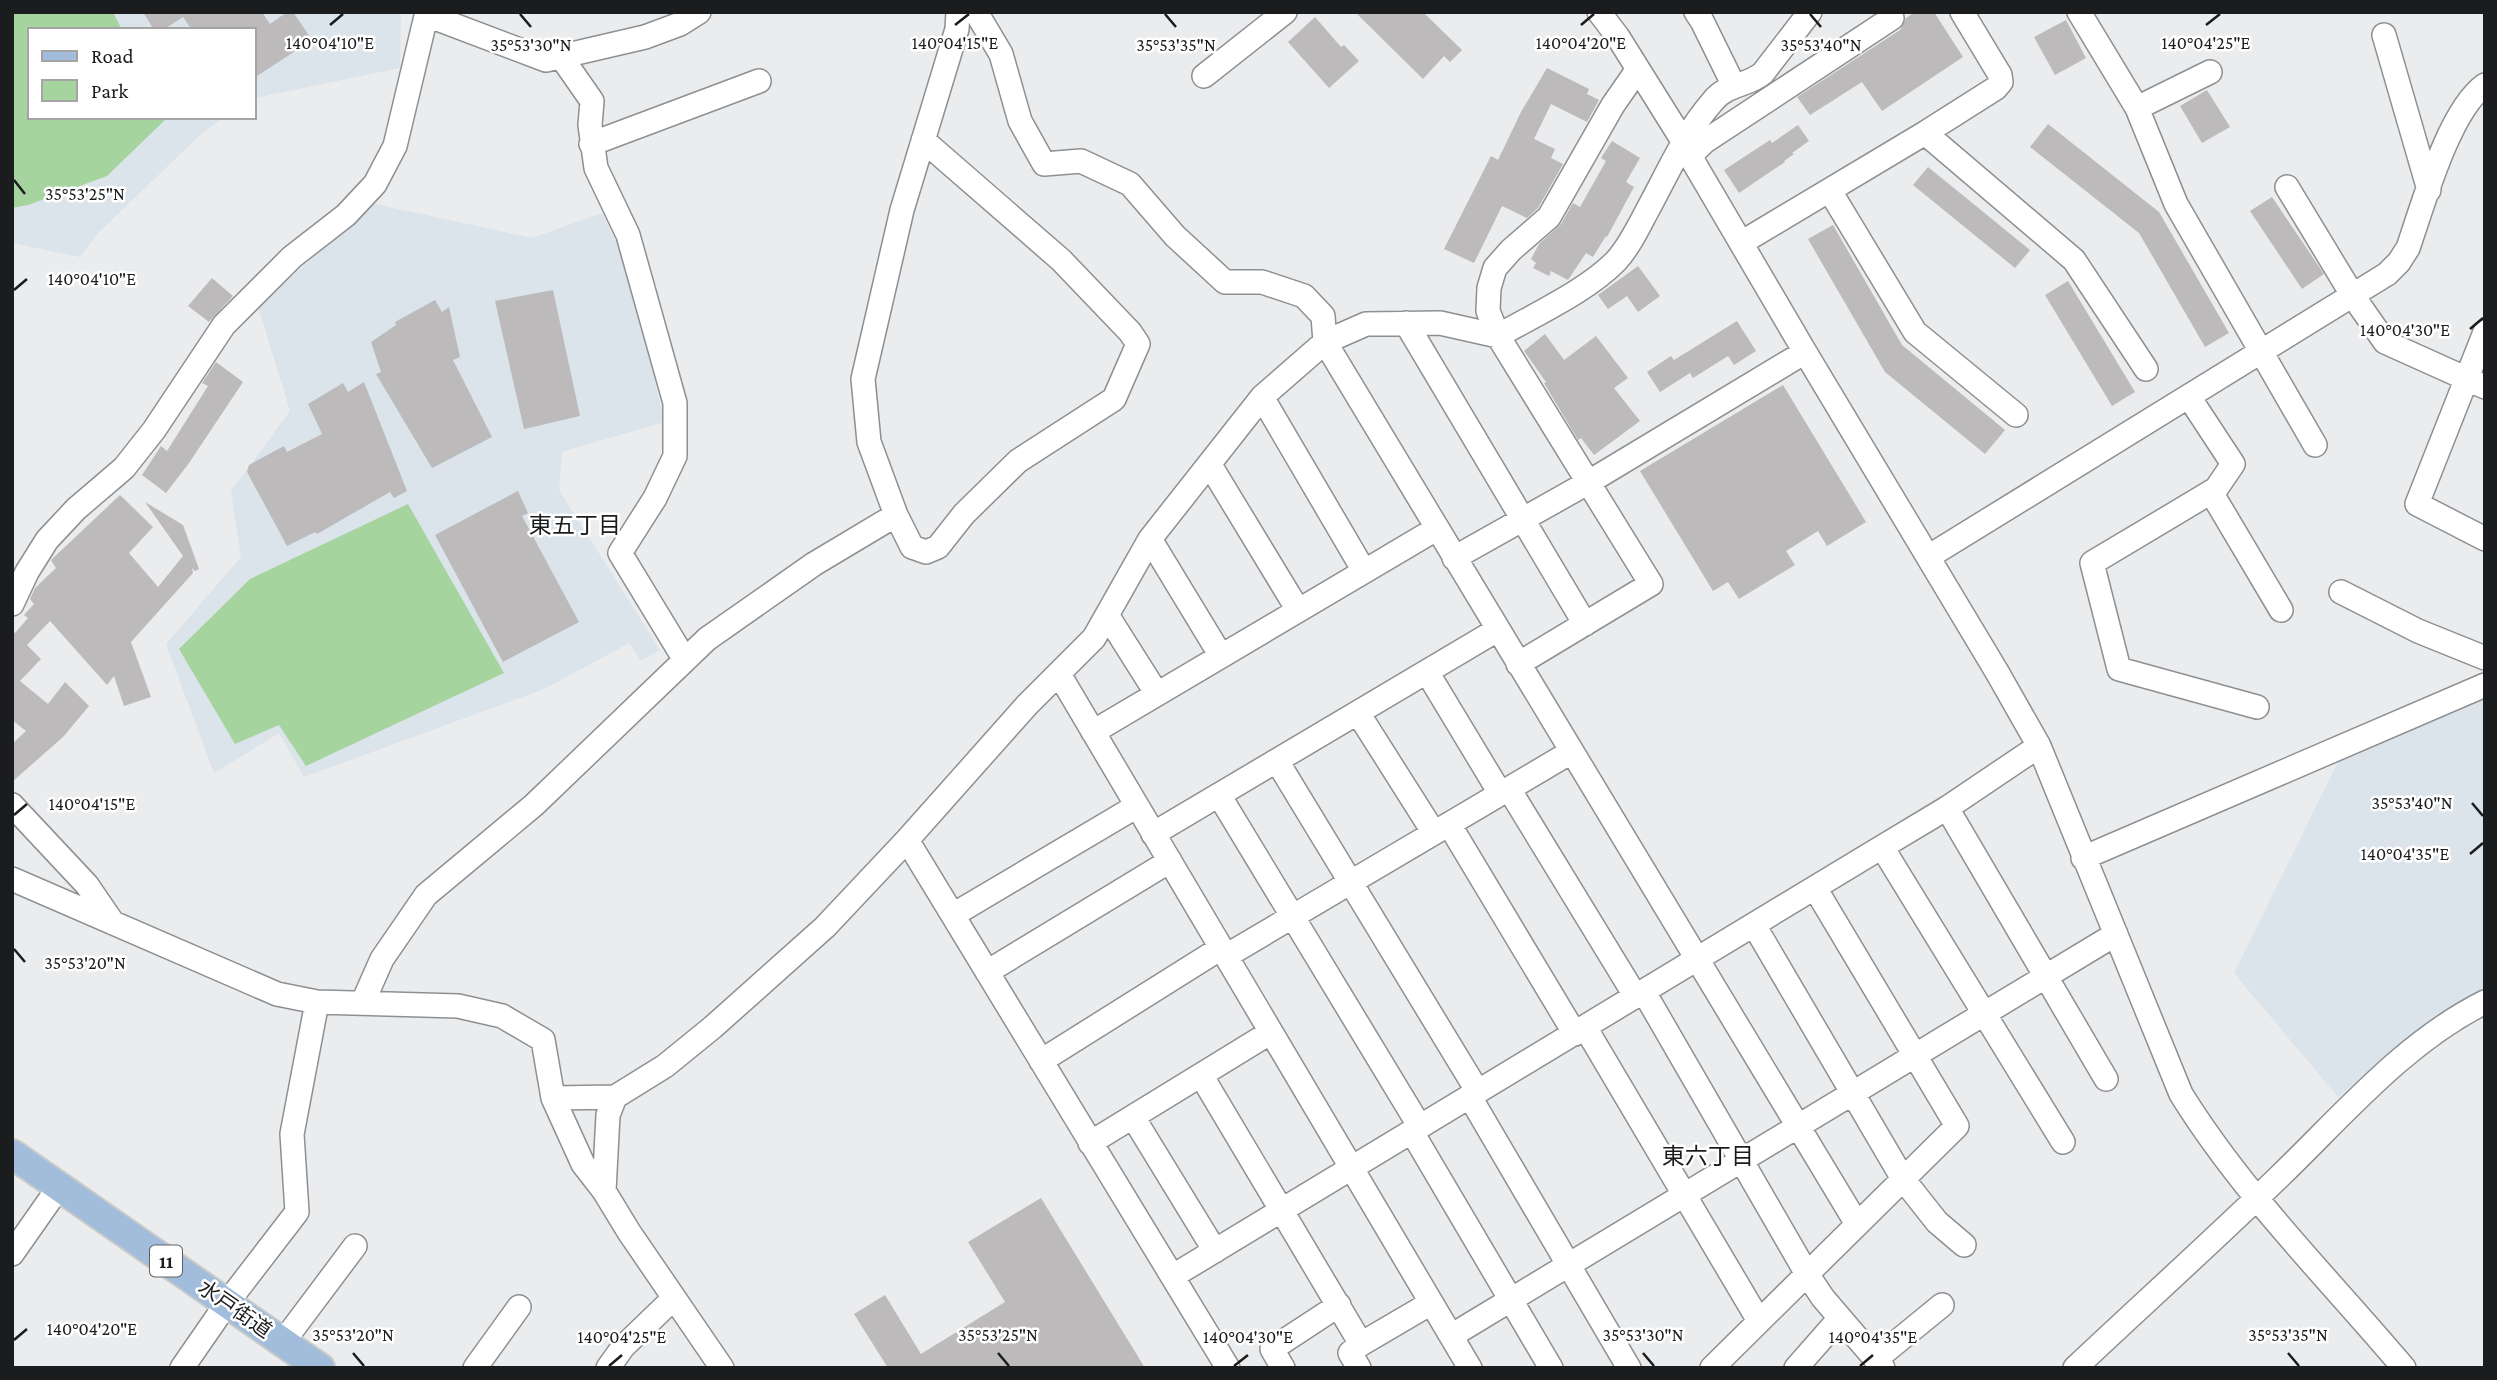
<svg xmlns="http://www.w3.org/2000/svg" width="2497" height="1380" viewBox="0 0 2497 1380" font-family="'Crimson Pro','Noto Sans JP',serif">
	<style>
		.built { fill: #dbe3eb }
		.green { fill: #a6d49f }
		.building { fill: #bcbabb }
		.lines { fill: none; stroke-linecap: round; stroke-linejoin: round }
		.minor-casing { stroke: #8d8f91; stroke-width: 26 }
		.major-casing { stroke: #c8c9c9; stroke-width: 32 }
		.minor { stroke: #fff; stroke-width: 23 }
		.major { stroke: #a2bcdc; stroke-width: 28 }
		.ticks { fill: none; stroke: #1b1c1d; stroke-width: 2.5 }
		.labels { text-anchor: middle; stroke-width: 5; stroke-linejoin: round; paint-order: stroke }
		.shield { fill: #fff; stroke: #5f6061; stroke-width: 2 }
		.shield-label { font-size: 19px; font-weight: bold; fill: #1b1c1d }
		.street-label { font-size: 21px; fill: #1b1c1d; stroke: #fff }
		.neighbourhood-label { font-size: 23px; fill: #1b1c1d; stroke: #fff }
		.ticks-label { font-size: 18px; text-anchor: middle; fill: #1b1c1d; stroke: #fff; stroke-width: 5; stroke-linejoin: round; paint-order: stroke }
	</style>
	<rect width="100%" height="100%" fill="#eaecee"/>
	<path class="built" d="M12 12H401L400 68 254 98V30H30V117H224L199 136 97 234 80 257 12 243Z
		M375 204 532 238 602 213 624 259 643 328 664 422 562 452 559 490 660 650 641 661 629 643 544 689 304 777 279 733 214 773 166 644 241 557 231 491 290 411 258 306Z
		M2485 697V990L2420 1028 2338 1097 2234 973 2338 762Z"/>
	<path class="green" d="M12 12H113L122 30H30V117H168L107 176 28 205 12 208Z
		M408 504 504 673 306 766 279 725 235 744 179 649 250 579Z"/>
	<path class="building" d="M143 12H262L270 24 287 12H293L312 40 254 78V30H192L183 17 163 30H154Z
		M1355 12H1423L1462 50 1450 62 1444 56 1423 79Z
		M1915 12H1934L1963 57 1882 111 1862 82 1810 115 1797 97 1900 30 1906 18Z
		M1315 17 1341 47 1344 45 1359 61 1329 88 1288 42Z
		M2066 20 2086 58 2055 75 2034 37Z
		M1547 68 1589 89 1587 94 1599 100 1587 122 1551 104 1534 139 1555 149 1551 158 1563 164 1538 208 1527 218 1502 206 1474 263 1444 249 1491 156 1498 160 1521 112Z
		M2207 90 2230 127 2202 143 2180 106Z
		M2048 124 2159 212 2229 333 2205 347 2139 233 2030 147Z
		M1798 125 1809 141 1792 153 1794 154 1784 161 1785 162 1739 193 1724 170 1770 140 1772 143Z
		M1612 141 1640 158 1626 182 1634 187 1607 237 1606 236 1593 257 1586 253 1568 280 1551 271 1549 276 1533 268 1536 263 1531 259 1539 244 1561 224 1573 203 1580 207 1606 161 1601 158Z
		M1928 167 2030 250 2015 268 1913 185Z
		M2272 197 2324 274 2302 289 2250 211Z
		M1833 225 1902 345 2005 430 1985 454 1885 372 1808 239Z
		M1638 266 1660 296 1638 312 1627 296 1608 309 1598 295Z
		M212 278 233 296 209 322 188 306Z
		M2068 281 2135 392 2112 406 2045 295Z
		M553 290 580 416 524 429 495 301Z
		M435 300 442 312 449 307 460 357 453 360 492 437 432 468 376 374 381 372 371 342 396 325 395 322Z
		M1737 321 1756 351 1734 365 1728 356 1693 378 1690 373 1660 392 1647 372 1671 356 1674 360Z
		M1545 334 1564 360 1596 336 1628 378 1614 388 1640 421 1594 455 1581 438 1578 440 1544 383 1546 382 1524 351Z
		M216 362 243 382 189 463 166 493 142 475 161 446 167 451 208 386 202 383Z
		M364 382 407 491 394 498 390 492 317 534 315 532 287 546 247 472 249 465 284 446 287 452 322 434 308 404 343 383 348 392Z
		M1783 385 1866 522 1827 546 1818 531 1786 551 1795 565 1739 599 1728 582 1713 591 1640 471Z
		M518 491 528 513 522 516 579 622 503 662 435 535Z
		M120 495 153 527 129 553 158 587 183 556 145 502 183 525 199 569 195 571 192 568 193 573 131 642 151 697 124 706 114 676 107 685 50 621 27 645 41 659 20 681 48 704 65 682 89 706 63 737 12 782V744L26 731 12 720V631L15 633 28 618 24 615 34 604 30 599 35 588 56 568 51 560Z
		M1041 1198 1145 1368H888L854 1314 885 1295 921 1354 1005 1302 968 1242Z"/>
	<g class="lines">
		<g class="minor-casing">
			<path id="minor" d="M976 12 1001 54 1020 121 1044 164 1081 161 1130 184 1175 236 1225 282H1262L1304 296 1323 316 1325 342 1857 1224
				M1599 12 1618 37 1683 141 1690 156 1805 352 1997 672 2039 746 2181 1094C2243 1194 2328 1278 2404 1368
				M1696 12 1702 21 1734 86
				M2079 12 2137 108 2176 204 2315 445
				M427 15 546 60 645 37 680 24 699 12
				M2384 35 2429 190
				M562 58 592 101 590 125 596 168 628 235 675 403V456L655 498 620 553 685 660
				M1204 76 1285 12
				M2137 108 2210 72
				M1925 133 2074 260 2146 369
				M923 140 1061 260 1130 332 1138 344 1114 399 1018 461 964 514 938 547 926 552 912 547 896 515 869 442 863 379 902 210 957 29 958 12
				M591 144 759 81
				M1690 156 1704 142 1892 18 1888 12
				M2287 187 2353 296 2385 342 2485 387
				M1830 191 1915 332 2016 415
				M1741 243 1925 133 1996 88 2001 82 2000 75 1962 12
				M1406 323 1585 624
				M2485 332 2417 504 2485 539
				M1262 397 1364 571
				M2189 397 2233 464 2216 489 2092 563 2119 669 2257 707
				M1210 465 1298 610
				M2211 492 2281 610
				M1150 539 1221 656
				M1928 557 2387 274 2399 262 2408 248C2423 205 2449 110 2485 85
				M1454 558 1589 482 1805 352
				M2341 592 2418 631 2485 658
				M12 604 27 572 47 540 76 509 124 468 154 430 224 325 292 257 346 215 375 184 395 146 427 12
				M1107 615 1157 694
				M1518 664 1651 584 1498 336 1488 311 1489 288 1495 268 1511 250 1549 217 1613 105 1638 69
				M1427 672 1500 793
				M1059 674 1470 1368
				M1358 713 1434 833
				M1093 732 1436 529
				M1277 761 1478 1092
				M1509 789 1636 997
				M1219 795 1420 1127
				M12 805 87 885 113 923
				M1947 808 2106 1079
				M1449 824 1575 1034
				M1153 834 1497 630
				M907 840 1228 1368
				M1882 847 2063 1142
				M2083 858 2485 685
				M12 879 277 994 317 1002 458 1006 502 1016 543 1040 553 1098 583 1164 604 1191 629 1232 722 1368
				M953 915 1137 806
				M1754 925 1903 1179 1937 1222 1964 1245
				M1226 956 1571 752
				M987 972 1170 861
				M1644 992 1807 1274 1823 1298 1883 1368
				M363 1002 382 959 426 895 534 805 707 639 814 564 896 515
				M1585 1027 1759 1321
				M1041 1061 1221 948
				M1201 1075 1361 1344
				M615 1097 665 1066 713 1027 825 927 907 840 1027 705 1094 638 1150 539 1262 397 1325 342 1366 324 1440 323 1498 336C1534 315 1587 291 1616 261 1629 247 1638 228 1647 211 1668 173 1684 134 1713 101 1726 84 1748 86 1763 73L1810 12
				M1470 1097 1629 1368
				M553 1098 615 1097 608 1115 604 1191
				M1133 1117 1215 1251
				M1412 1132 1551 1368
				M1090 1143 1271 1032
				M12 1254 59 1187
				M1173 1276 1882 847 1947 808 2039 746
				M1451 1336 2116 934
				M283 1342 355 1246
				M1876 1359 1942 1305
				M182 1368 227 1303 297 1212 292 1134 317 1002
				M475 1368 519 1307
				M608 1368 623 1347 674 1298
				M1283 1368 1272 1349 1339 1305
				M1359 1368 1350 1353 1361 1344 1431 1303
				M1712 1368 1957 1126 1815 888
				M1796 1368 1840 1318
				M2075 1368C2144 1303 2214 1240 2282 1174 2345 1113 2405 1042 2485 1002"/>
		</g>
		<g class="major-casing">
			<path id="major" d="M12 1154 320 1368"/>
		</g>
		<use href="#minor" class="minor"/>
		<use href="#major" class="major"/>
	</g>
	<path class="ticks" d="M520 14 531 27M1165 14 1176 27M1810 14 1821 27M330 25 343 14M955 25 969 14M1581 25 1594 14M2206 25 2220 14M14 180 25 194M14 290 27 279M2470 329 2483 318M2472 803 2483 816M14 815 27 804M2470 854 2483 843M14 949 25 962M14 1340 27 1329M353 1353 364 1366M998 1353 1009 1366M1643 1353 1654 1366M2288 1353 2299 1366M609 1366 622 1355M1234 1366 1248 1355M1860 1366 1873 1355"/>
	<g class="labels">
		<rect class="shield" x="150" y="1245.5" width="32" height="31" rx="5"/>
		<g class="shield-label">
			<text x="166" y="1268">11</text>
		</g>
		<g class="street-label">
			<text transform="translate(235 1309) rotate(35)" y="7">水戸街道</text>
		</g>
		<g class="neighbourhood-label">
			<text x="575" y="533">東五丁目</text>
			<text x="1708" y="1164">東六丁目</text>
		</g>
	</g>
	<g class="ticks-label">
		<text x="330" y="49">140°04'10"E</text>
		<text x="955" y="49">140°04'15"E</text>
		<text x="1581" y="49">140°04'20"E</text>
		<text x="2206" y="49">140°04'25"E</text>
		<text x="531" y="51">35°53'30"N</text>
		<text x="1176" y="51">35°53'35"N</text>
		<text x="1821" y="51">35°53'40"N</text>
		<text x="85" y="200">35°53'25"N</text>
		<text x="92" y="285">140°04'10"E</text>
		<text x="2405" y="336">140°04'30"E</text>
		<text x="2412" y="809">35°53'40"N</text>
		<text x="92" y="810">140°04'15"E</text>
		<text x="2405" y="860">140°04'35"E</text>
		<text x="85" y="969">35°53'20"N</text>
		<text x="92" y="1335">140°04'20"E</text>
		<text x="353" y="1341">35°53'20"N</text>
		<text x="998" y="1341">35°53'25"N</text>
		<text x="1643" y="1341">35°53'30"N</text>
		<text x="2288" y="1341">35°53'35"N</text>
		<text x="622" y="1343">140°04'25"E</text>
		<text x="1248" y="1343">140°04'30"E</text>
		<text x="1873" y="1343">140°04'35"E</text>
	</g>
	<rect width="2497" height="1380" fill="none" stroke="#1b1c1d" stroke-width="28"/>
	<rect x="28" y="28" width="228" height="91" fill="#ffffff" stroke="#a4a4a5" stroke-width="2"/>
	<rect x="42" y="51" width="35" height="10" fill="#a2bcdc" stroke="#a4a4a5" stroke-width="2"/>
	<text x="91" y="63" font-size="21" fill="#1b1c1d">Road</text>
	<rect x="42" y="80" width="35" height="21" fill="#a6d49f" stroke="#a4a4a5" stroke-width="2"/>
	<text x="91" y="98" font-size="21" fill="#1b1c1d">Park</text>
</svg>
